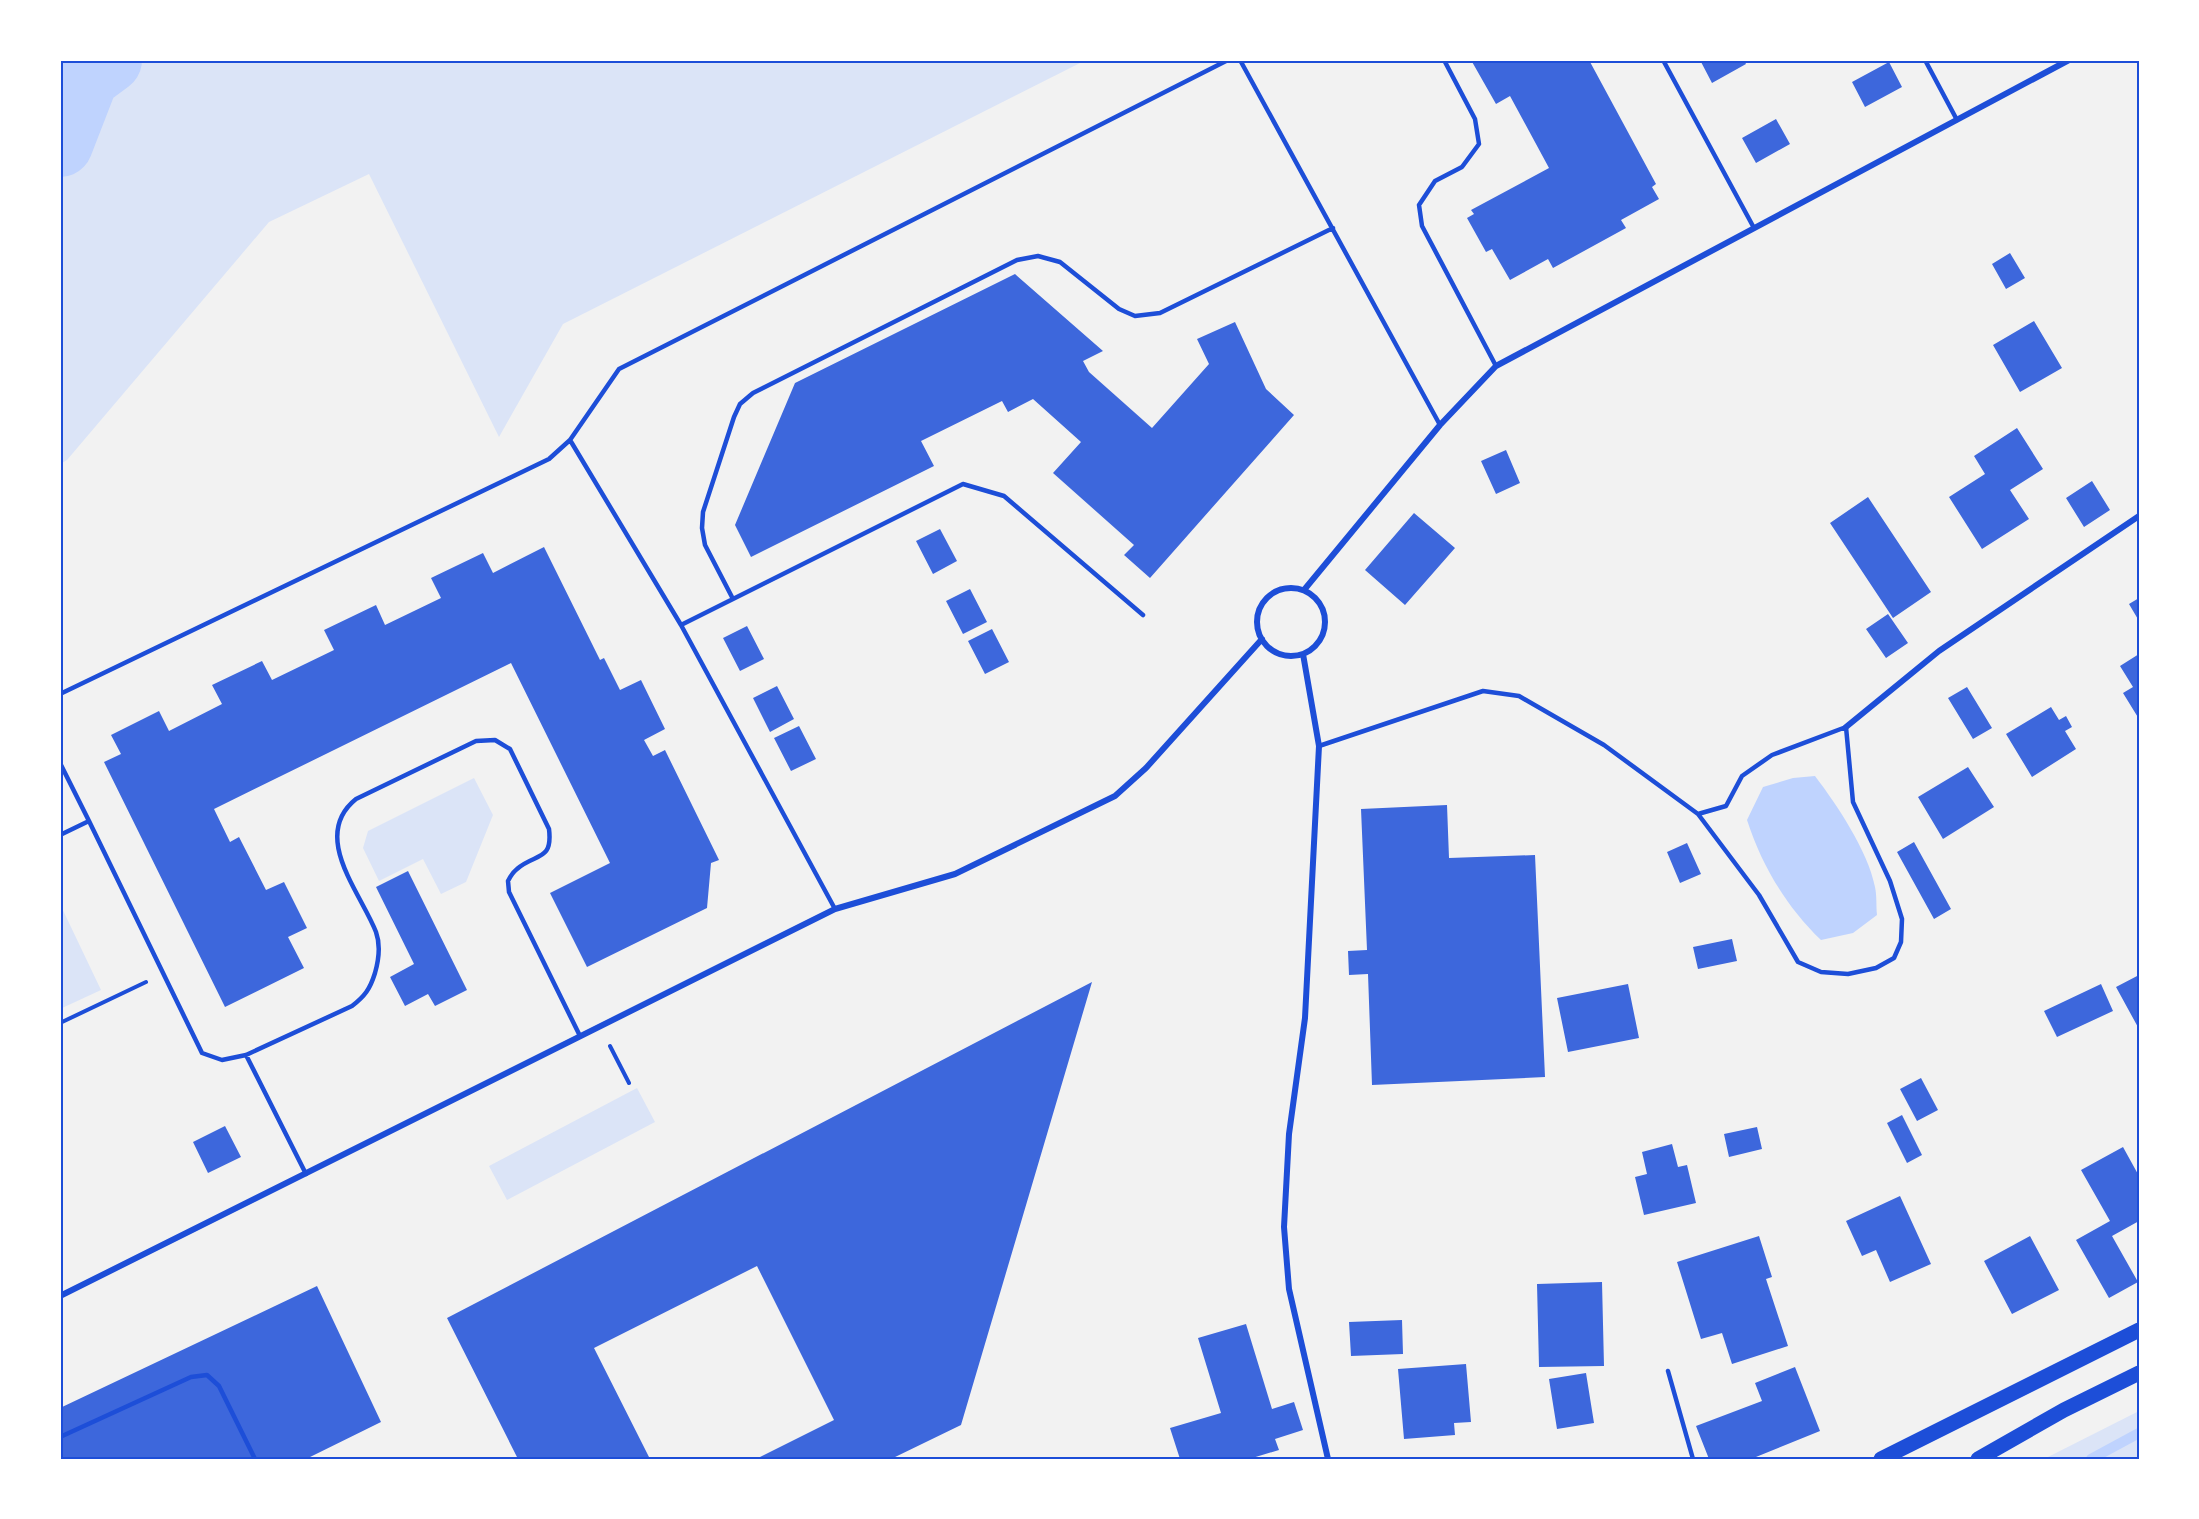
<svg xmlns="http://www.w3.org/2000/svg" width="2199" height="1519" viewBox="0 0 2199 1519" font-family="'Alegreya Sans',sans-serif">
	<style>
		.green { fill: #dbe4f7 }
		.water { fill: #bfd3fe }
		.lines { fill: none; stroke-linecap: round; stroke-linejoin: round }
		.stream { stroke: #bfd3fe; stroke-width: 10 }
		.river { stroke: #bfd3fe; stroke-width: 66 }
		.building { fill: #3d67dc }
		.path { stroke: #1d4ed8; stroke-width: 4 }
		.service { stroke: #1d4ed8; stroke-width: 4.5 }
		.minor { stroke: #1d4ed8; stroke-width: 6 }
		.primary { stroke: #1d4ed8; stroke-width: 15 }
		.neatline { fill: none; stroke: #1d4ed8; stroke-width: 2 }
	</style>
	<rect width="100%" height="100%" fill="#f2f2f2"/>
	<path class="green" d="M60 60H1086L563 324 499 437 369 174 269 222 67 460 60 464Z
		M474 778 493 815 466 882 441 894 423 859 379 881 363 848 368 831Z
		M60 904 101 990 60 1009Z
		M637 1088 655 1122 507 1200 489 1166Z
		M2139 1411V1459H2044Z"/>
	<path class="water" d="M1815 776C1837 805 1868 851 1875 887 1877 896 1876 906 1877 915L1853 933 1821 940C1786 906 1762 866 1747 820L1763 787 1793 778Z"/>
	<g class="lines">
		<path class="stream" d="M2091 1459 2139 1433"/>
		<path class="river" d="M60 144 86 77 109 60"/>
	</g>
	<path class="building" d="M1471 60H1589L1656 184 1652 187 1659 199 1621 220 1626 228 1553 268 1548 259 1510 280 1492 249 1486 252 1467 218 1474 214 1471 210 1549 168 1510 96 1496 104Z
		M1700 60H1744L1746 64 1712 83Z
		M1889 62 1902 87 1865 107 1852 82Z
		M1776 119 1790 144 1756 163 1742 138Z
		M2010 253 2025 278 2006 289 1992 264Z
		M1015 274 1103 351 1083 361 1089 372 1152 428 1209 364 1197 339 1235 322 1266 389 1294 415 1150 578 1124 555 1134 545 1053 473 1081 442 1033 399 1008 412 1002 401 921 441 934 466 751 557 735 525 795 383Z
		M2034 321 2062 368 2020 392 1993 345Z
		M2017 428 2043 469 2010 490 2029 519 1982 549 1949 497 1985 474 1974 456Z
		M1506 450 1520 483 1496 494 1481 461Z
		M2092 481 2110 510 2084 527 2066 498Z
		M1868 497 1931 592 1893 618 1830 523Z
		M1414 513 1455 548 1405 605 1365 570Z
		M940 529 957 561 933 574 916 541Z
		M544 547 600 660 604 658 620 690 641 680 665 729 644 740 653 756 665 750 719 860 711 863 707 908 587 967 550 893 610 863 511 663 214 809 230 842 239 837 266 890 284 882 307 928 288 937 304 968 225 1007 104 762 121 754 111 735 159 711 169 731 222 704 212 685 262 661 272 680 334 650 324 630 376 605 385 625 441 598 431 578 483 553 493 573Z
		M970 589 987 622 963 634 946 601Z
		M2139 598V621L2129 604Z
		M1888 614 1908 643 1886 658 1866 629Z
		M747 626 764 659 740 671 723 638Z
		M992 629 1009 662 985 674 968 641Z
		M2139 654V719L2123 693 2133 687 2120 666Z
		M777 686 794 719 770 732 753 698Z
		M1967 687 1992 728 1973 739 1948 698Z
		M2051 707 2059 720 2066 716 2072 727 2065 731 2076 749 2032 777 2006 734Z
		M799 726 816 759 791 771 774 738Z
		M1968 767 1994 807 1943 839 1918 797Z
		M1447 805 1449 858 1535 855 1545 1077 1372 1085 1368 974 1349 975 1348 951 1367 950 1361 809Z
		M1914 842 1951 909 1934 919 1897 852Z
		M1687 843 1701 874 1680 883 1667 852Z
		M408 871 467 990 435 1006 428 994 405 1006 390 977 414 964 376 887Z
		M1732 939 1737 961 1698 969 1693 947Z
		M2139 975V1029L2116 987Z
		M1092 982 961 1425 891 1459H756L834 1420 757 1266 594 1348 650 1459H518L447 1318Z
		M1628 984 1639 1038 1568 1052 1557 998Z
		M2101 984 2113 1011 2057 1037 2044 1011Z
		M1921 1078 1938 1110 1917 1121 1900 1089Z
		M1902 1115 1922 1155 1907 1163 1887 1123Z
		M225 1126 241 1157 208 1173 193 1142Z
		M1757 1127 1762 1149 1729 1157 1724 1134Z
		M1672 1144 1678 1167 1687 1165 1696 1203 1644 1215 1635 1177 1647 1174 1642 1152Z
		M2123 1147 2139 1176V1221L2112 1236 2138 1282 2109 1298 2076 1240 2110 1221 2081 1170Z
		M1900 1196 1931 1264 1890 1282 1876 1250 1862 1256 1846 1221Z
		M1759 1236 1772 1277 1766 1279 1788 1346 1732 1364 1722 1333 1701 1339 1677 1262Z
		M2030 1236 2059 1290 2012 1314 1984 1261Z
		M1602 1282 1604 1366 1539 1367 1537 1284Z
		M317 1286 381 1422 306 1459H60V1408Z
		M1402 1320 1403 1354 1351 1356 1349 1322Z
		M1246 1324 1272 1409 1294 1402 1303 1430 1275 1439 1279 1450 1249 1459H1180L1170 1428 1221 1413 1198 1338Z
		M1466 1364 1471 1422 1454 1423 1455 1435 1404 1439 1398 1369Z
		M1795 1367 1820 1431 1751 1459H1709L1696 1426 1762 1401 1755 1383Z
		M1586 1373 1594 1423 1557 1429 1549 1379Z"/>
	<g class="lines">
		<path class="path" d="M60 1023 146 982
			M610 1046 629 1083"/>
		<path class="service" d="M1240 60 1440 425
			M1444 60 1475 119 1479 144 1462 167 1435 181 1419 205 1422 226 1496 366
			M1663 60 1754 228
			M1925 60 1957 120
			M570 440 619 369 1228 60
			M733 599 705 545 702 528 703 512 734 417 740 404 753 393 1017 260 1038 256 1060 262 1119 309 1135 316 1160 313 1333 228
			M681 625 963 484 1004 496 1143 615
			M60 694 549 459 570 440 681 625 835 909
			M1319 746 1483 691 1519 696 1604 745 1698 814 1726 806 1742 776 1772 755 1846 727 1853 802 1890 881 1902 919 1901 942 1894 958 1876 968 1848 974 1821 972 1798 962 1759 895 1698 814
			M60 763 89 821 60 835
			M89 821 202 1053 222 1060 246 1055 352 1006C365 996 370 989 375 973 379 959 381 946 376 932 361 893 310 836 356 799L476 741 495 740 510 749 549 829C553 862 535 853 517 869 513 872 510 877 508 881L509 892 580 1036
			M246 1055 306 1174
			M1668 1371 1693 1459
			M60 1437 191 1377 207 1375 219 1386 255 1459"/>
		<path class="minor" d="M1257 622a34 34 0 1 1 68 0a34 34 0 1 1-68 0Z
			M1304 590 1440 425 1496 366 2069 60
			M1303 654 1319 746 1305 1018 1289 1134 1284 1227 1289 1289 1328 1459
			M1846 727 1939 651 2139 516
			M60 1296 835 909 955 874 1115 796 1146 768 1262 639"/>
		<path class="primary" d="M1881 1459 2139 1330
			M1978 1459 2064 1410 2139 1373"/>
	</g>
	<rect width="2199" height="1519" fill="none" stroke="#ffffff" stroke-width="123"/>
	<rect x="62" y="62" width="2076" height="1396" class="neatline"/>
</svg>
